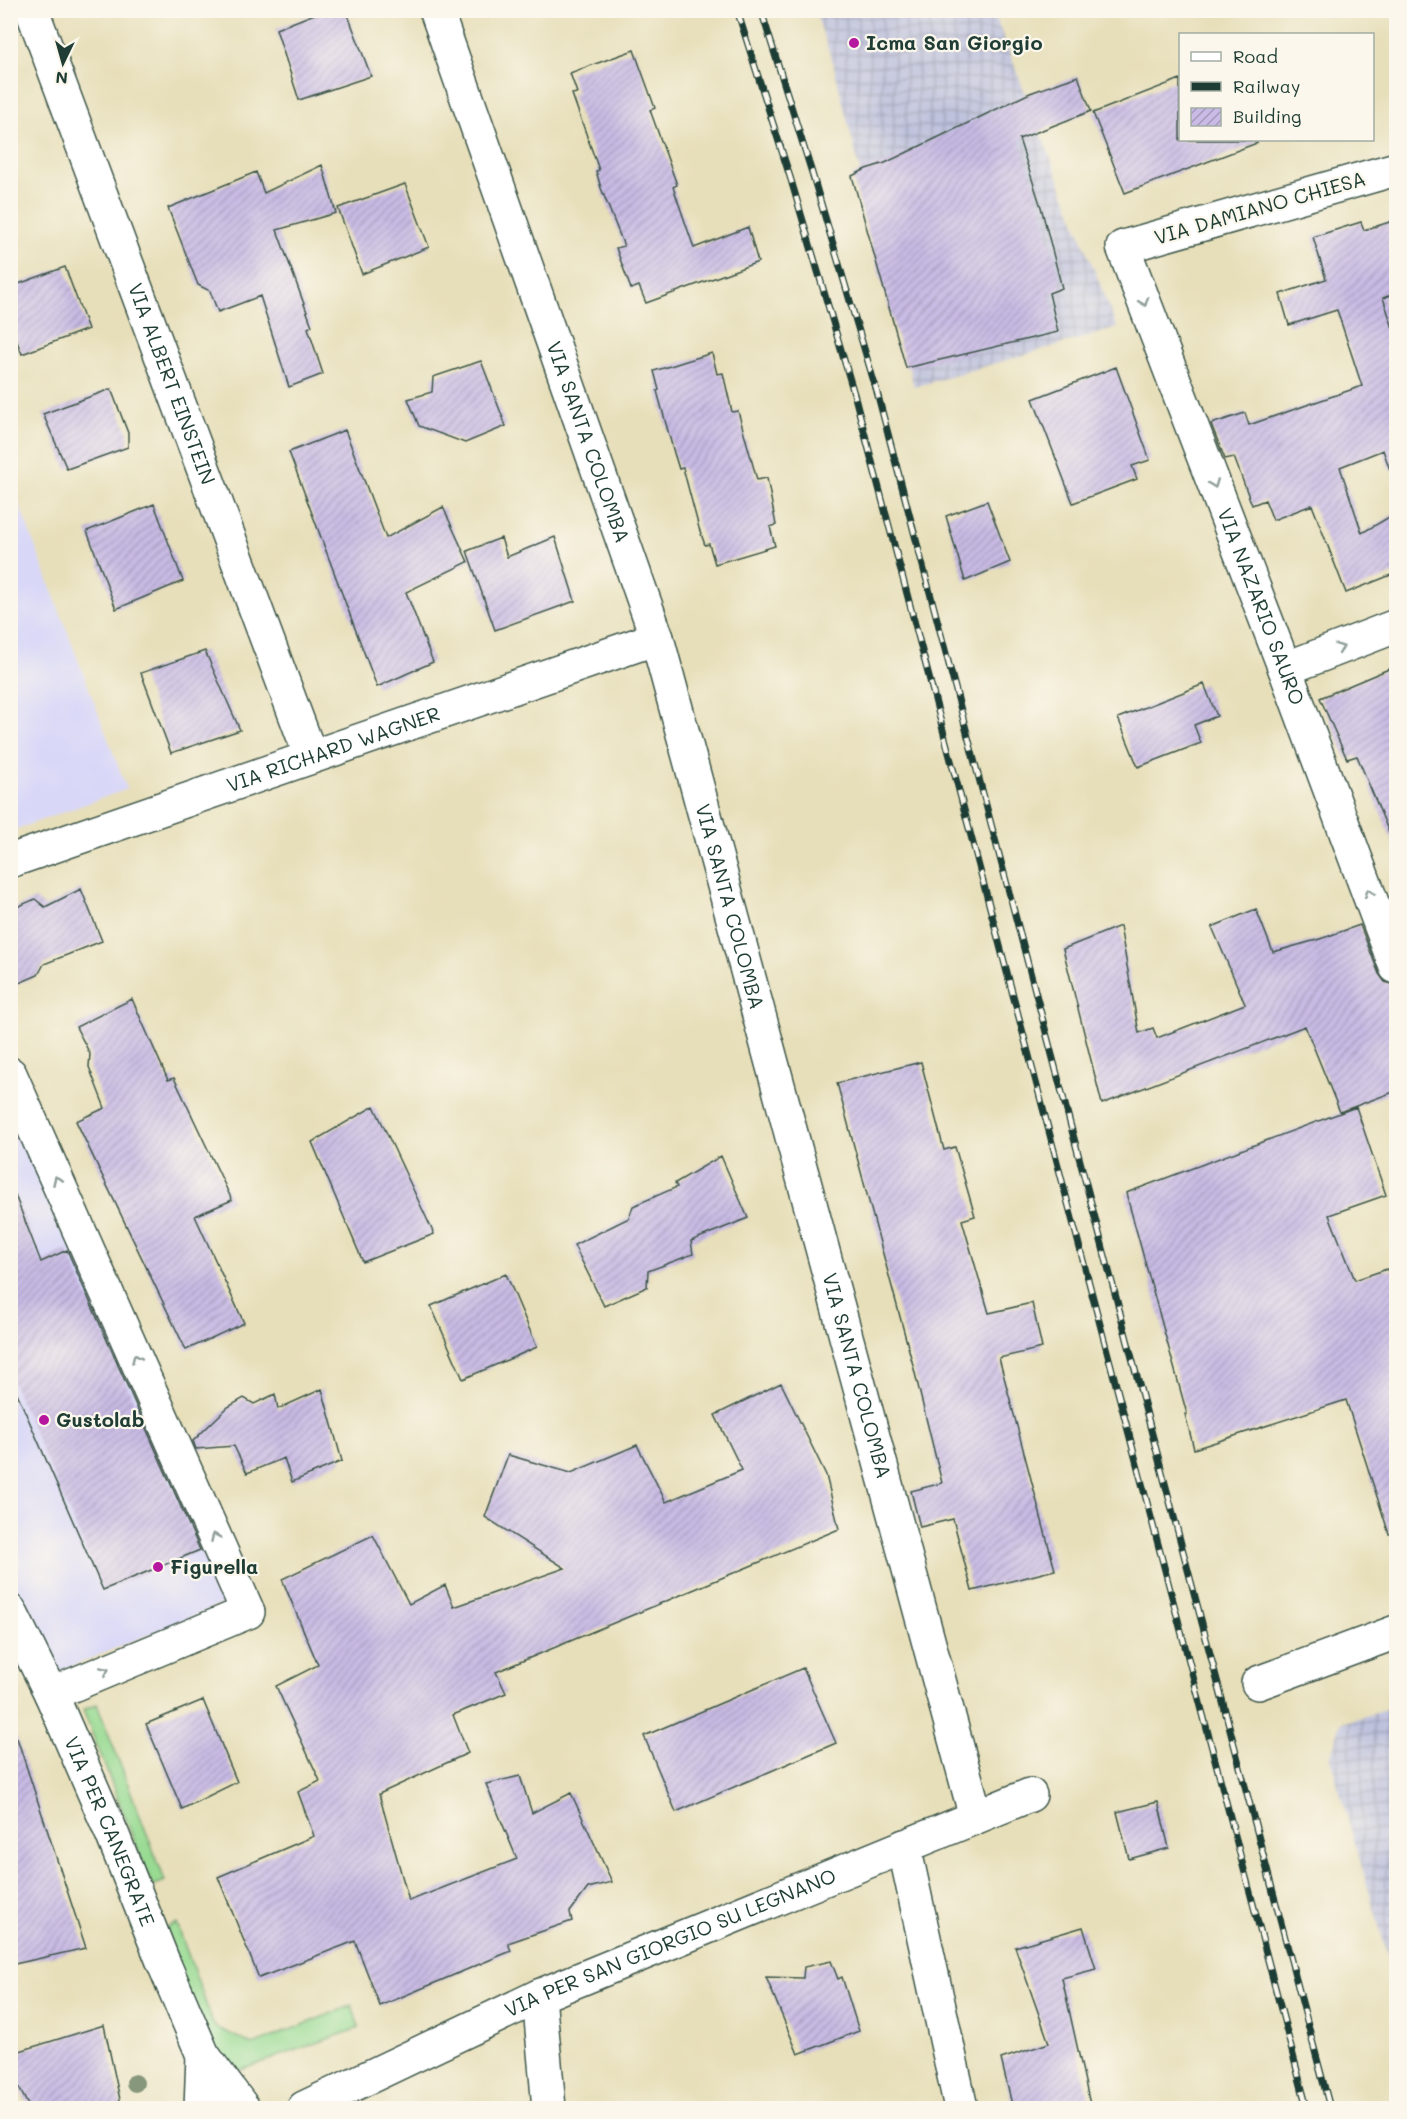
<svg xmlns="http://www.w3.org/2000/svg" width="1407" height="2119" viewBox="0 0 1407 2119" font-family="Mali,sans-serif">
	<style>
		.built { fill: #d8d7f8 }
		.industrial { fill: url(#industrial-grid) }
		.grass { fill: #98da92; stroke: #5c8c63; stroke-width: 1.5 }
		.building { fill: url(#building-hatch) }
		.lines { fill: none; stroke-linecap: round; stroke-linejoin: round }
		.minor-casing { stroke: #3d5548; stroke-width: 36 }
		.tertiary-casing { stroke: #3d5548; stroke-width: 36 }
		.minor { stroke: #fff; stroke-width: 33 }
		.tertiary { stroke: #fff; stroke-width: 33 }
		.rail-casing { stroke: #1f3d34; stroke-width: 7 }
		.rail { stroke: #fbf7ec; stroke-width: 4.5; stroke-dasharray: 14; stroke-linecap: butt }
		.tree { fill: #86977b }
		.oneway { stroke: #8f9e9a }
		.poi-dot { fill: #b5179e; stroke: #fbf7ec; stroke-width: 2 }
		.labels { text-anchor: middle; stroke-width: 4.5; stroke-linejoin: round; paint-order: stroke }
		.poi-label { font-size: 20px; font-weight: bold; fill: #1f3d34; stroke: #fbf7ec; text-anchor: start }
		.street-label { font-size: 20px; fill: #1f3d34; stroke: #fbf7ec }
	</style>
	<defs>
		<pattern id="industrial-grid" width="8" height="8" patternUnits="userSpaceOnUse" patternTransform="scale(1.5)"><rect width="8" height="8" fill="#bfc2dd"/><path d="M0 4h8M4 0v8" fill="none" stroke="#9b9fb4"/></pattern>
		<pattern id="building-hatch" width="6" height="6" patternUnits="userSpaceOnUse" patternTransform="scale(1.5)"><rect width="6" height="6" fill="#c9bbe5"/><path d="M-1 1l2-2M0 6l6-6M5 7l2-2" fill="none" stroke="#a399ba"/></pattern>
	</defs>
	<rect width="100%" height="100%" fill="#fbf7ec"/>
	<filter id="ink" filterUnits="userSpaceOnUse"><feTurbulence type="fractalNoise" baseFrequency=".0167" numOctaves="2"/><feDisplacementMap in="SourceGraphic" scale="12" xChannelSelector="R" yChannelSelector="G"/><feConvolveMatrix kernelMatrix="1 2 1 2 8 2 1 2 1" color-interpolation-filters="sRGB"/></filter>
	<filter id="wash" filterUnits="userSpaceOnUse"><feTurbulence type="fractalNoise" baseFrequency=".008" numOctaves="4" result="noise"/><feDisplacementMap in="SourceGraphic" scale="24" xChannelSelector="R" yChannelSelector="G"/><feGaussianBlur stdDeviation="1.35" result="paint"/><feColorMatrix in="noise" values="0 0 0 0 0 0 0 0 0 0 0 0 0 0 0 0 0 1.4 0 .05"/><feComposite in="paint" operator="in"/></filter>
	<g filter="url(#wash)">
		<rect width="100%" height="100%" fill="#e7dfba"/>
		<path class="built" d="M10 480 127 789 11 831H10Z
			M10 1104 228 1602 55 1673 11 1577Z"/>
		<path class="industrial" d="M815 11H993L1117 328 914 387 833 63Z
			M1396 1707V1984L1330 1758 1341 1723Z"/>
		<path class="grass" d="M97 1704 165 1881 152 1886 83 1710Z
			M177 1924 214 2026 253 2045 352 2005 359 2028 204 2083 164 1929Z"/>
		<g id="blocks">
			<path class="building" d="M325 10H346L371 76 299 100 276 29Z
				M634 50 655 108 650 110 677 185 673 187 694 248 748 227 758 262 646 303 639 286 631 289 616 248 624 246 601 188 596 171 599 170 572 94 577 93 570 73Z
				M1078 76 1091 111 1019 139 1041 207 1062 288 1049 293 1058 332 906 368 852 176 866 169 885 163 1030 93Z
				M1180 79V140H1257V143L1125 193 1093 113Z
				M322 165 336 213 277 230 312 326 308 328 323 374 289 387 260 296 218 312 210 291 198 285 168 208 256 172 264 193Z
				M405 184 429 247 362 274 338 208Z
				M1396 220V293L1383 298 1396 337V469L1390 470 1383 450 1340 467 1362 533 1396 513V573L1346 593 1312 505 1273 520 1265 500 1252 505 1234 457 1225 459 1211 424 1245 413 1249 425 1362 386 1337 310 1289 325 1280 294 1326 279 1313 237 1361 222 1364 230Z
				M65 267 88 329 22 354 10 324V287Z
				M712 353 717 374 723 373 732 412 738 411 757 480 767 478 776 525 770 527 775 546 715 564 709 544 705 545 699 528 683 468 679 469 674 453 657 391 659 390 654 371Z
				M481 361 506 426 465 443 419 426 408 399 432 392 433 377Z
				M1116 367 1150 460 1132 466 1137 479 1073 503 1033 399Z
				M111 389 128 433V447L67 469 43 414Z
				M345 430 386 538 443 507 468 562 406 592 433 662 377 687 289 452Z
				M987 501 1010 562 965 581 946 516Z
				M154 504 183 581 116 609 87 531Z
				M555 537 575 601 495 630 467 551 501 538 507 557Z
				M205 651 240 730 171 753 141 673Z
				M1396 666V849L1357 756 1347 759 1320 698Z
				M1204 684 1217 716 1194 725 1201 743 1138 767 1118 718Z
				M81 889 102 941 44 964 38 975 10 987V910L35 899 45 907Z
				M1256 909 1273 952 1320 939 1360 925 1379 974 1385 982 1396 985V1091L1340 1112 1305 1026 1102 1104 1063 949 1120 926 1139 1033 1153 1028 1157 1038 1245 1004 1212 927Z
				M132 999 168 1080 174 1078 232 1200 195 1216 244 1323 186 1350 76 1121 105 1108 89 1067 90 1054 76 1027Z
				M921 1062 944 1150 955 1147 975 1216 962 1220 989 1313 1032 1303 1042 1348 999 1358 1055 1570 972 1591 953 1519 920 1527 911 1491 942 1483 913 1365 837 1083Z
				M374 1106 434 1234 363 1262 312 1142Z
				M1356 1107 1386 1195 1329 1215 1355 1280 1387 1269 1388 1271 1396 1268V1533L1389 1534 1346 1400 1194 1449 1185 1414H1187L1126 1193Z
				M721 1156 748 1218 691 1241 693 1254 648 1271 647 1287 604 1306 574 1245 629 1218 633 1206 677 1187 675 1183Z
				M10 1190H13L41 1262 67 1250 200 1550 103 1590 10 1377Z
				M506 1274 537 1347 463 1379 431 1306Z
				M781 1383 826 1475 839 1529 496 1672 506 1693 453 1715 468 1753 379 1794 409 1901 517 1859 486 1784 520 1776 532 1813 571 1793 612 1882 588 1888 570 1912 572 1921 508 1943 511 1951 380 2006 355 1941 259 1978 218 1877 314 1836 298 1792 320 1781 276 1686 318 1665 282 1579 373 1535 409 1604 445 1585 454 1607 565 1568 485 1517 508 1455 571 1473 637 1445 666 1502 742 1470 715 1415Z
				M322 1389 342 1461 292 1482 284 1458 247 1473 234 1446 196 1449 193 1441 228 1407 244 1398 254 1404 275 1394 278 1409Z
				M803 1668 836 1743 676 1812 644 1736Z
				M203 1700 237 1782 182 1809 146 1724Z
				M17 1738 86 1948 10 1965V1739Z
				M1158 1802 1169 1848 1129 1859 1117 1812Z
				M1083 1927 1096 1969 1062 1978 1091 2109H1013L1001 2059 1049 2043 1015 1947Z
				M831 1961 838 1979 842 1977 859 2031 798 2054 766 1977 803 1978 804 1967Z
				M104 2025 122 2109H30L10 2070V2054Z"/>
		</g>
	</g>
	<g filter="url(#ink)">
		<use href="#blocks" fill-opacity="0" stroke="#3d5548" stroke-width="1.5"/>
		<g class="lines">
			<g class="minor-casing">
				<g id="minor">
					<path id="s1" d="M32 10 311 757"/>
					<path id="s2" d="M436 10 657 638 976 1817"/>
					<path id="s3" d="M1396 169 1123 247 1285 669 1396 967"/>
					<path d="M1285 669 1396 626"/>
					<path id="s4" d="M10 861 657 638"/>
					<path d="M10 1074 248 1612 51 1694"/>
					<path d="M1258 1683 1396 1632"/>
					<path d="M904 1846 961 2108"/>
					<path d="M539 1996 549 2108"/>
					<path id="s5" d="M304 2108 539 1996 1030 1795"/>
				</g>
			</g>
			<g class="tertiary-casing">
				<g id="tertiary">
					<path id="s6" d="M10 1611 51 1694 113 1836 164 1964 203 2055 243 2108"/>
					<path d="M201 2108 203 2055"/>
				</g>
			</g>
			<use href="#minor" class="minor"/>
			<use href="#tertiary" class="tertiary"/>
			<g class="rail-casing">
				<path id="rail" d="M737 10 791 180 855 397 1307 2108
					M761 10 812 173 877 392 1330 2108"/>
			</g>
			<use href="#rail" class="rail"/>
		</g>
		<circle class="tree" cx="135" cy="2083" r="9"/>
		<defs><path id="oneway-chevron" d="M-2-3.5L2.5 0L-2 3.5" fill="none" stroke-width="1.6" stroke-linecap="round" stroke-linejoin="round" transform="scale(1.5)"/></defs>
		<g class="oneway">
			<use href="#oneway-chevron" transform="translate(1144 302) rotate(69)"/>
			<use href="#oneway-chevron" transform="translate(1214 484) rotate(69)"/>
			<use href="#oneway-chevron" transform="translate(1340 648) rotate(-21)"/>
			<use href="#oneway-chevron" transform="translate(1369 893) rotate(-110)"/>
			<use href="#oneway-chevron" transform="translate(57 1180) rotate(-114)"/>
			<use href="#oneway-chevron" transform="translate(136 1358) rotate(-114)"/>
			<use href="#oneway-chevron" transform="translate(215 1537) rotate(-114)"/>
			<use href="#oneway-chevron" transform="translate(105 1671) rotate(-23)"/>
		</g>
	</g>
	<g class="poi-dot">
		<circle cx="854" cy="43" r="6"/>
		<circle cx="44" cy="1420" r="6"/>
		<circle cx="158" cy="1567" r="6"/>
	</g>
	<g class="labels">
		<g class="poi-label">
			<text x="866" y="50">Icma San Giorgio</text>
			<text x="56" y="1427">Gustolab</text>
			<text x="170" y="1574">Figurella</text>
		</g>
		<g class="street-label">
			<text transform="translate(1260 208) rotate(-16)" y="7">VIA DAMIANO CHIESA</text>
			<text dy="7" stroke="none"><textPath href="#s1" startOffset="399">VIA ALBERT EINSTEIN</textPath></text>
			<text dy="7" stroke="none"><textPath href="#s2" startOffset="458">VIA SANTA COLOMBA</textPath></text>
			<text dy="7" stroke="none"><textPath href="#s3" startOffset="669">VIA NAZARIO SAURO</textPath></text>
			<text dy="7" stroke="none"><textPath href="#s4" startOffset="342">VIA RICHARD WAGNER</textPath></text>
			<text dy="7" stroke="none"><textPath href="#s2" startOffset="944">VIA SANTA COLOMBA</textPath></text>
			<text dy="7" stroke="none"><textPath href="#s2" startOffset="1430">VIA SANTA COLOMBA</textPath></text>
			<text dy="7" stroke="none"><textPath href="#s6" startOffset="242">VIA PER CANEGRATE</textPath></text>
			<text dy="7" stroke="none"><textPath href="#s5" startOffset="402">VIA PER SAN GIORGIO SU LEGNANO</textPath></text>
		</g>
	</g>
	<rect width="1407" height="2119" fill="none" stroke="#fbf7ec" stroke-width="36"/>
	<rect x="1179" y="33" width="195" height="108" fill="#fbf7ec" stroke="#a3ada2" stroke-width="1.5"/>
	<rect x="1191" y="52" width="30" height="9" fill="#ffffff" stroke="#a3ada2" stroke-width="1.5"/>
	<text x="1233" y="63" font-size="18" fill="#1f3d34">Road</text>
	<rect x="1191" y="82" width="30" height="9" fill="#1f3d34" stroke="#a3ada2" stroke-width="1.5"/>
	<text x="1233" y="93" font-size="18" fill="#1f3d34">Railway</text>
	<rect x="1191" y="108" width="30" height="18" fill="url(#building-hatch)" stroke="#a3ada2" stroke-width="1.5"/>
	<text x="1233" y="123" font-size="18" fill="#1f3d34">Building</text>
	<g transform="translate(63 63) rotate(185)" stroke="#fbf7ec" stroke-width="4.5" paint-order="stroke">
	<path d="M0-4.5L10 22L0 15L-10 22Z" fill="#1f3d34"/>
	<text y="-9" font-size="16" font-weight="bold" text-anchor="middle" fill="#1f3d34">N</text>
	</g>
</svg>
